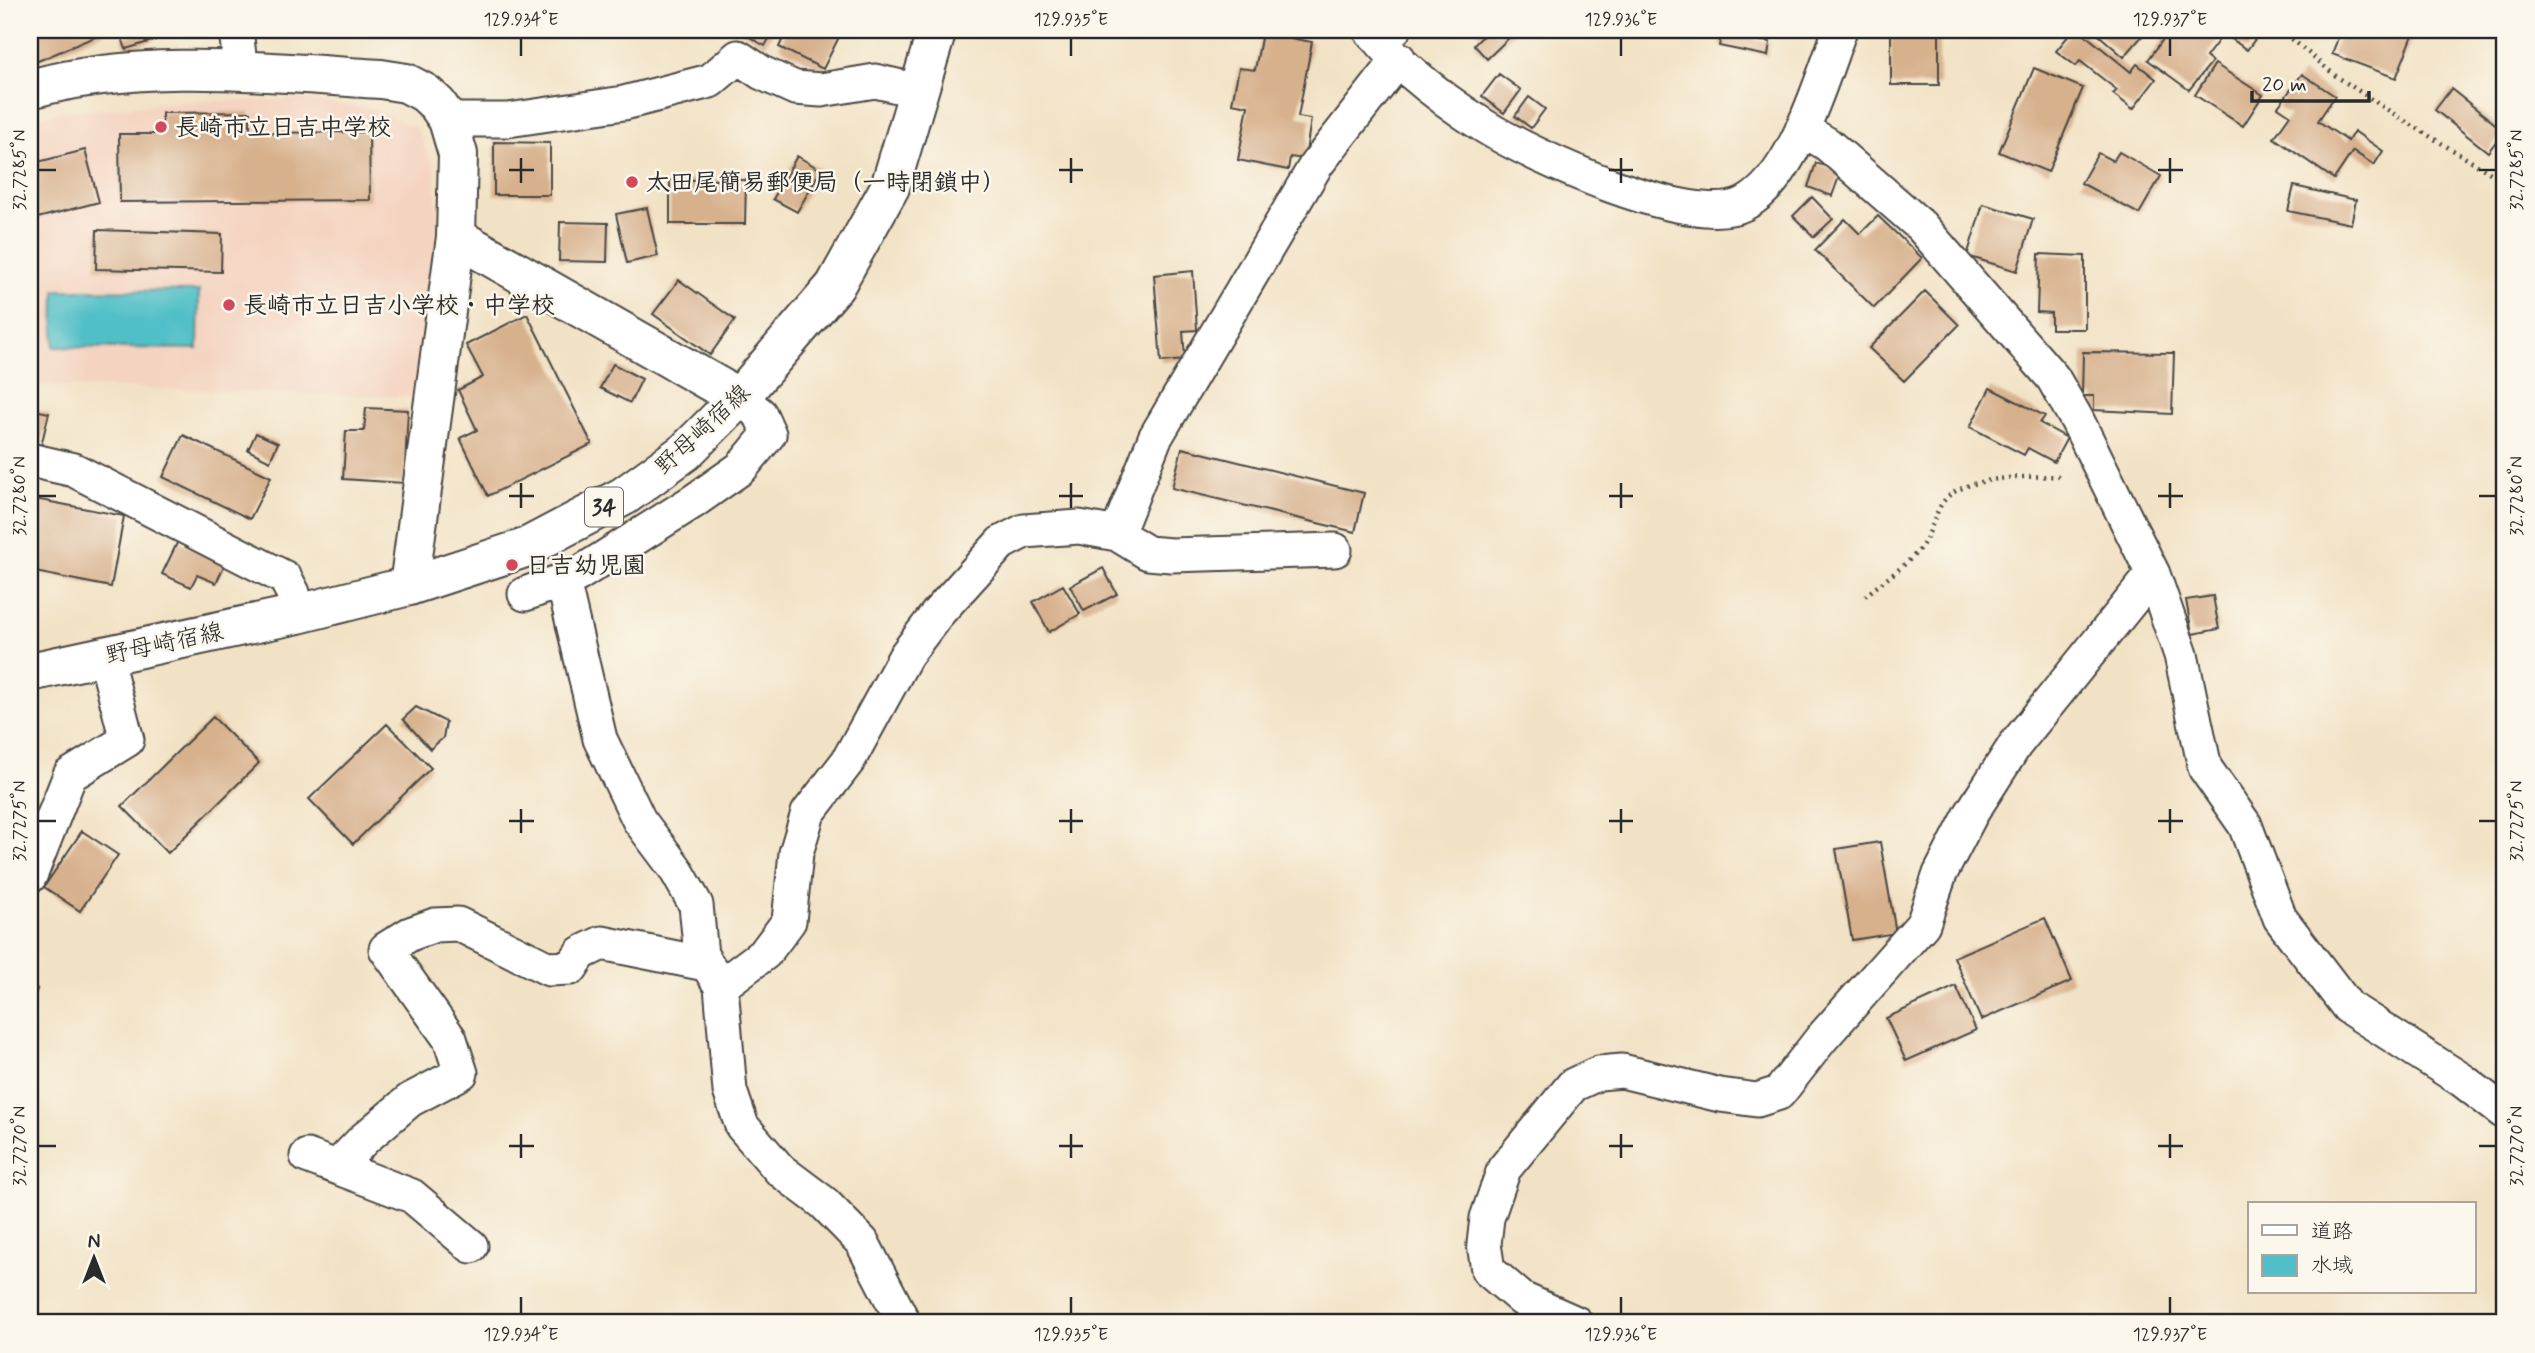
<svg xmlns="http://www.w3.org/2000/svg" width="2535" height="1353" viewBox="0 0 2535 1353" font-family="Mynerve,'Klee One',sans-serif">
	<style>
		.built { fill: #f4d3c0 }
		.water { fill: #51bfc7; stroke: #3e7579; stroke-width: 2 }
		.building { fill: #d7b08c }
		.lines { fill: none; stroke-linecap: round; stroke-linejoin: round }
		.service-casing { stroke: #494642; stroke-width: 21 }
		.minor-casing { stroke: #494642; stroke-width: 37 }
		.tertiary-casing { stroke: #494642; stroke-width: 42 }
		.primary-casing { stroke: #494642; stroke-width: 42 }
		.path { stroke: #494642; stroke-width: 4.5; stroke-dasharray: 2 5; stroke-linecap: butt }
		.service { stroke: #fff; stroke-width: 18 }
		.minor { stroke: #fff; stroke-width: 33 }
		.tertiary { stroke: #fff; stroke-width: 38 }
		.primary { stroke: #fff; stroke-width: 38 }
		.ticks { fill: none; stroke: #2b2b2b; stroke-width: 2.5 }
		.poi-dot { fill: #d1495b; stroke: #fbf7ec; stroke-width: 2.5 }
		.labels { text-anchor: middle; stroke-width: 5; stroke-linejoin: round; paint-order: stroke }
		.shield { fill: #fbf7ec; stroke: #696865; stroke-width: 2 }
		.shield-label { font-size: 23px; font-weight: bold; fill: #2b2b2b }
		.poi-label { font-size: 24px; font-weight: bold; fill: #2b2b2b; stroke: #fbf7ec; text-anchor: start }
		.street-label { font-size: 24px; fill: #2b2b2b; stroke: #fbf7ec }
		.neatline { fill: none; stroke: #2b2b2b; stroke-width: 2.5 }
		.ticks-label { font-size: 18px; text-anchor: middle; fill: #2b2b2b }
	</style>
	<rect width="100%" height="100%" fill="#fbf7ec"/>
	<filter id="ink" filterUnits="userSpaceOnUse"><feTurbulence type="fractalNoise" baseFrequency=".0143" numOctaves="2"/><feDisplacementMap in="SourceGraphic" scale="14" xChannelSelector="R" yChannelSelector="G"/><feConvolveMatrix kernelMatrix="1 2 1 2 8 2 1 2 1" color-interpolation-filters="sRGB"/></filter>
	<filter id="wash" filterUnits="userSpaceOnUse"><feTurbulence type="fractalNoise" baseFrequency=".00686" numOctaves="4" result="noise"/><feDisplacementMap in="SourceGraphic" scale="28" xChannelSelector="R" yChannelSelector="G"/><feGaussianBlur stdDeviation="1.57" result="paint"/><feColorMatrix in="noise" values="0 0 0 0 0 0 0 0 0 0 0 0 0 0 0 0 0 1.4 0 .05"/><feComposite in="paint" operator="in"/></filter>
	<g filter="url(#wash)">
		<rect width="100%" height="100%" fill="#f2e2c5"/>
		<path class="built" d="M302 99 374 109 417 129 434 167 438 224 417 397 30 385V120L65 112 179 102Z"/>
		<path class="water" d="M55 290 199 291 198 349 54 347Z"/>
		<g id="blocks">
			<path class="building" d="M30 30H102L104 33 31 64Z
				M148 30H152L155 40 126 49 122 38Z
				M737 30H774L765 46Z
				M787 30H839L842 31 823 69 779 47Z
				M1475 30H1517L1487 59 1474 45 1482 37Z
				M1722 30H1757L1755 40 1770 42 1768 56 1719 46Z
				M1891 30H1939V85H1891Z
				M2073 30H2079L2131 72 2137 64 2156 79 2133 109 2113 94 2117 90 2080 61 2076 66 2056 51Z
				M2093 30H2139L2144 34 2124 57Z
				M2170 30H2211L2221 37 2206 57 2212 62 2189 90 2148 60Z
				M2224 30H2259L2261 31 2247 50 2222 32Z
				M2341 30H2415L2396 78 2332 54Z
				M2496 30H2505V45Z
				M1262 33 1312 42 1298 117 1311 119 1305 159 1290 157 1288 170 1238 160 1248 106 1232 103 1239 68 1255 70Z
				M2215 64 2263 95 2243 126 2195 95Z
				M2034 68 2083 88 2048 172 1999 152Z
				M1499 74 1521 90 1504 113 1482 96Z
				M2302 74 2335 96 2318 121 2348 141 2354 131 2383 151 2374 165 2353 151 2334 179 2274 138 2290 115 2278 107Z
				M2451 89 2504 131 2488 152 2435 110Z
				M1529 97 1545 109 1531 128 1515 116Z
				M250 112V133L369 132 370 200 120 202 119 134H162V113Z
				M494 142 550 143V195H494Z
				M85 150 99 202 30 220V164Z
				M2119 152 2161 176 2139 214 2081 183 2098 153 2113 161Z
				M797 156 821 170 797 212 773 199Z
				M1816 163 1841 171 1832 196 1808 187Z
				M670 180H746L745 224H670Z
				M2294 186 2356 200 2351 224 2288 211Z
				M1812 197 1833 219 1814 237 1793 216Z
				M1983 204 2033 219 2017 271 1967 256Z
				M647 208 658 256 627 263 616 214Z
				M1878 216 1922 258 1874 308 1815 250 1845 219 1860 234Z
				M560 222 608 223 607 262 559 261Z
				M97 230 222 234 221 272 96 269Z
				M2039 254 2085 256V329H2051V313L2037 312Z
				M1193 271 1197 330 1183 331 1185 360 1161 362 1154 275Z
				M679 280 735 320 710 355 653 314Z
				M1925 291 1959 325 1904 381 1869 348Z
				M527 314 592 444 488 496 460 438 477 430 458 390 483 377 466 345Z
				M30 317H34V349H30Z
				M2083 352 2174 353 2172 414 2094 410V396H2082Z
				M613 364 642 379 630 403 600 388Z
				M1990 388 2045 416 2040 423 2067 438 2054 462 2028 448 2024 455 1970 427Z
				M366 408 408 410 404 483 343 479 346 431H364Z
				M30 409 49 413 41 446 30 444Z
				M256 433 278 443 270 461 248 450Z
				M183 435 271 477 250 519 163 477Z
				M1182 448 1364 493 1355 532 1172 488Z
				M30 498 124 516 111 587 30 571Z
				M178 541 226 562 216 583 197 575 191 587 162 574Z
				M1103 568 1117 594 1084 611 1070 586Z
				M1063 585 1080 614 1049 632 1033 602Z
				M2213 596 2219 629 2192 634 2186 600Z
				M416 707 446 722 443 738 430 749 403 719Z
				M213 717 259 763 168 853 122 806Z
				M387 724 431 768 353 844 309 799Z
				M82 831 118 855 80 911 44 887Z
				M1880 842 1896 933 1852 940 1836 849Z
				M2045 918 2072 981 1981 1020 1954 957Z
				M30 986 37 989 30 1006Z
				M1956 986 1976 1030 1906 1061 1886 1018Z"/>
		</g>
	</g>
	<g filter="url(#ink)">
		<use href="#blocks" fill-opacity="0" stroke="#494642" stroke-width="2"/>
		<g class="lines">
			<g class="service-casing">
				<path id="service" d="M1387 47 1403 30"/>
			</g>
			<g class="minor-casing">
				<path id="minor" d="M236 30 241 72
					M1370 30C1384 44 1396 60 1411 72 1433 91 1459 110 1484 126 1532 156 1691 230 1744 204 1794 179 1821 80 1840 30
					M448 120H508L624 103 710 81 738 57 762 73 795 88 821 90 875 81 919 91
					M1802 129 1827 144 1921 226 2053 378 2077 420 2153 574 2181 655 2205 768 2245 825 2280 918 2348 1007 2462 1080 2505 1113
					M30 460 74 470 285 578 293 593 298 614
					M1117 534 1155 438 1316 165 1399 59
					M563 581 600 739 639 820 675 868 696 905 701 955 721 986 730 1091 742 1126 780 1170 824 1203 862 1242 904 1323
					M525 594 577 575 694 501 741 468 769 434 760 414 739 398
					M30 876 70 775 127 740 105 656
					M721 986 765 953 789 921 796 853 808 813 848 761 906 655 937 614 1001 543 1024 531 1079 527 1117 534 1148 553 1171 555 1335 550
					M307 1156 412 1196 471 1246
					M337 1167 364 1139 410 1100 461 1073 450 1039 386 949 410 934 435 925 458 924 549 969 571 968 581 953 602 943 706 964
					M1576 1323 1522 1299 1488 1270 1484 1244 1487 1218 1504 1169 1573 1085 1599 1073 1622 1071 1720 1095 1757 1100 1779 1093 1821 1039 1923 924 1940 874 1971 814 2015 745 2153 574"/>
			</g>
			<g class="tertiary-casing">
				<path id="tertiary" d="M30 89C144 58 264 72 381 79L406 83 425 93 437 104 448 120 458 154 456 237 409 586
					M456 237 739 398"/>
			</g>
			<g class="primary-casing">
				<path id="primary" d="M30 672 298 614 409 586 525 548 624 496 685 452 739 398 835 286 890 187 937 30"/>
			</g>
			<path class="path" d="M2281 30 2336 76 2400 118 2505 182
				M1865 596C1883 581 1914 561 1925 541 1935 524 1936 501 1956 491 1987 475 2029 477 2063 476"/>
			<use href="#service" class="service"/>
			<use href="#minor" class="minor"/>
			<use href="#tertiary" class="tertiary"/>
			<use href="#primary" class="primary"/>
		</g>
	</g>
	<path class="ticks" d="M521 38V56M1071 38V56M1621 38V56M2170 38V56M521 158V183M1071 158V183M1621 158V183M2170 158V183M38 170H56M509 170H534M1059 170H1083M1609 170H1633M2158 170H2183M2479 170H2496M521 483V508M1071 483V508M1621 483V508M2170 483V508M38 496H56M509 496H534M1059 496H1083M1609 496H1633M2158 496H2183M2479 496H2496M521 809V833M1071 809V833M1621 809V833M2170 809V833M38 821H56M509 821H534M1059 821H1083M1609 821H1633M2158 821H2183M2479 821H2496M521 1134V1158M1071 1134V1158M1621 1134V1158M2170 1134V1158M38 1146H56M509 1146H534M1059 1146H1083M1609 1146H1633M2158 1146H2183M2479 1146H2496M521 1297V1314M1071 1297V1314M1621 1297V1314M2170 1297V1314"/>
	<g class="poi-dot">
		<circle cx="161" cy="127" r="7"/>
		<circle cx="632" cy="182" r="7"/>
		<circle cx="229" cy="305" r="7"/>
		<circle cx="512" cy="565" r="7"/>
	</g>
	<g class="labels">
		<rect class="shield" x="585" y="487.5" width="38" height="39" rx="5"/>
		<g class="shield-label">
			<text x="604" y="515">34</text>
		</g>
		<g class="poi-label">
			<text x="175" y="135">長崎市立日吉中学校</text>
			<text x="646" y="190">太田尾簡易郵便局（一時閉鎖中）</text>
			<text x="243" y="313">長崎市立日吉小学校・中学校</text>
			<text x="526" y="573">日吉幼児園</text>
		</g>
		<g class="street-label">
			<text transform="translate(702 429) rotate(-43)" y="8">野母崎宿線</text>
			<text transform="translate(164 643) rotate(-12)" y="8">野母崎宿線</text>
		</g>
	</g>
	<rect width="2535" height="1353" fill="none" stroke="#fbf7ec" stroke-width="77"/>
	<rect x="2248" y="1202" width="228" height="91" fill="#fbf7ec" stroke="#a8a59f" stroke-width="2"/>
	<rect x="2262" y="1225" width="35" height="10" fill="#ffffff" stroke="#a8a59f" stroke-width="2"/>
	<text x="2311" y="1238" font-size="21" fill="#2b2b2b">道路</text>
	<rect x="2262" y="1255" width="35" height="21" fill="#51bfc7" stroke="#a8a59f" stroke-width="2"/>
	<text x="2311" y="1272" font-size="21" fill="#2b2b2b">水域</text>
	<g transform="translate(94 1258)" stroke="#fbf7ec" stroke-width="5" paint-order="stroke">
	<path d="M0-5L12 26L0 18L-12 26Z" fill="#2b2b2b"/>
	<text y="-10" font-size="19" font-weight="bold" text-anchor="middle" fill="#2b2b2b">N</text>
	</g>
	<path d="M2252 91v10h117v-10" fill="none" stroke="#2b2b2b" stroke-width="3.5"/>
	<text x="2262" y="91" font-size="21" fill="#2b2b2b" stroke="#fbf7ec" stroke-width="5" paint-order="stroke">20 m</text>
	<rect x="38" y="38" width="2458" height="1276" class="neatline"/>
	<g class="ticks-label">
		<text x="521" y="25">129.934°E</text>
		<text x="1071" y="25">129.935°E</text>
		<text x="1621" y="25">129.936°E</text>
		<text x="2170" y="25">129.937°E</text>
		<text transform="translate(19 170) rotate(-90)" y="6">32.7285°N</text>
		<text transform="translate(2516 170) rotate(-90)" y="6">32.7285°N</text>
		<text transform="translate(19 496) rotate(-90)" y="6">32.7280°N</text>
		<text transform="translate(2516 496) rotate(-90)" y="6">32.7280°N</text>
		<text transform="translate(19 821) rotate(-90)" y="6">32.7275°N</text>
		<text transform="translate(2516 821) rotate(-90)" y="6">32.7275°N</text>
		<text transform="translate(19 1146) rotate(-90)" y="6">32.7270°N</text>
		<text transform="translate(2516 1146) rotate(-90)" y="6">32.7270°N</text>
		<text x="521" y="1340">129.934°E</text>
		<text x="1071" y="1340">129.935°E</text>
		<text x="1621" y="1340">129.936°E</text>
		<text x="2170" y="1340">129.937°E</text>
	</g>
</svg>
